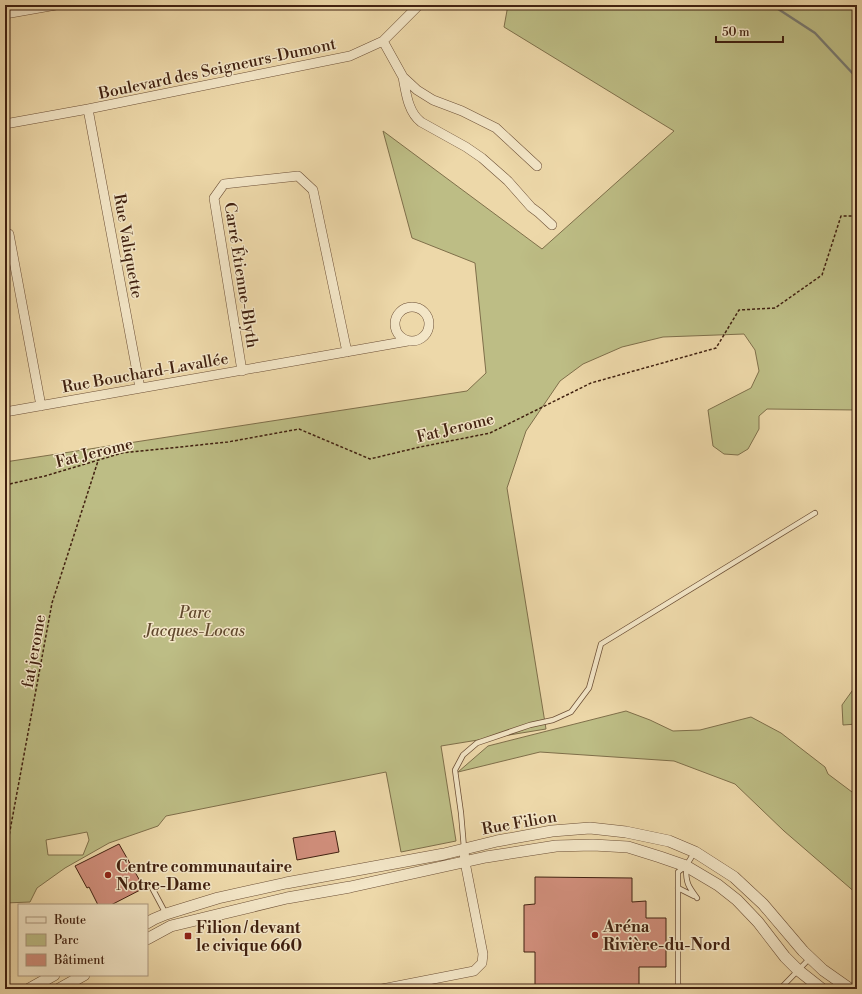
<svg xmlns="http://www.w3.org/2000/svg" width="862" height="994" viewBox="0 0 862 994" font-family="'Libre Bodoni',serif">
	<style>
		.green { fill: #bdbd85; stroke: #7f6f4a; fill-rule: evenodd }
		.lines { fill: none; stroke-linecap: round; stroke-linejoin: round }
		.stream { stroke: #797b72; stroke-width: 2.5 }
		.building { fill: #d08e7b; stroke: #412110 }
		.service-casing { stroke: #6c4f36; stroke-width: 6 }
		.minor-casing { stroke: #6c4f36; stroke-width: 10 }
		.tertiary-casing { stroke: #6c4f36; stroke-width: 12 }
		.path { stroke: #412110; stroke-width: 1.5; stroke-dasharray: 3 2; stroke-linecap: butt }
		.service { stroke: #f3e6c7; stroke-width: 4.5 }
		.minor { stroke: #f3e6c7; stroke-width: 9 }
		.tertiary { stroke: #f3e6c7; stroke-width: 11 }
		.poi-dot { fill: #8f2418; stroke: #f3e6c7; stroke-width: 1.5 }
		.labels { text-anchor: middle; stroke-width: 3; stroke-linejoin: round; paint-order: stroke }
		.street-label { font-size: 16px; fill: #412110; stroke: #f3e6c7 }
		.park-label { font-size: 16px; font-style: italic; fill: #60482d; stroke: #f3e6c7 }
		.poi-label { font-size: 16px; font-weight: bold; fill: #412110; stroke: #f3e6c7; text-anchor: start }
	</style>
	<rect width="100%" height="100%" fill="#edd8a9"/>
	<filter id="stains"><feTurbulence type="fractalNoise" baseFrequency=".005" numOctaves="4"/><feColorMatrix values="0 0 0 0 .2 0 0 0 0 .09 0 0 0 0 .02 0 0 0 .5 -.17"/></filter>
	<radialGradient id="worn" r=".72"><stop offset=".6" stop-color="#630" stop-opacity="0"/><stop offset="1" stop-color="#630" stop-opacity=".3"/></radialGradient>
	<path class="green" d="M508 5H857V410L767 409 759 416V429L748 449 738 455 724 454 713 446 708 410 751 388 759 371 755 350 744 334 663 337 622 347 583 364 560 381 526 431 507 488 546 729 441 746 456 841 401 852 386 772 166 816 158 826 109 843 65 868 37 888 30 902 5 903V462L467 391 486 373 475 263 412 238 383 131 542 249 674 131 504 27ZM87 832 89 840 83 855H48L46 840Z
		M857 684V724L843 725 842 705Z
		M626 711 650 720 673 731 700 730 751 717 781 733 825 767 828 774 852 792 857 794V894L784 831 735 784 674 761 540 752 458 772 488 746Z"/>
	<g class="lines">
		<path class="stream" d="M772 5 815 33 857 78"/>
	</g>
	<path class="building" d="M335 831 339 852 297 860 293 838Z
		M119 844 144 888 111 905H98L89 887 87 888 75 866Z
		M535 877 632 878V902L646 901V918H666V967H639V989H535V952H524V905L535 904Z"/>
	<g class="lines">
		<g class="service-casing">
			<path id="service" d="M464 848 461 813 455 770 463 755 477 743 530 725 553 720 571 712 589 688 601 644 815 513
				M686 868C686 883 688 886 697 898
				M150 884 166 914
				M678 888 694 896
				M5 977 7 976
				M679 989 678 983V872L686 866 694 853
				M780 989 810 958"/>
		</g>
		<g class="minor-casing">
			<path id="minor" d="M5 14 56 5
				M383 41 403 77 417 90 433 100 462 111 496 128 537 166
				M403 77C406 93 408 112 421 122L466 147 482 158 508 181 531 207 539 213 552 225
				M88 109 140 388
				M5 124 88 109 350 56 383 41 419 5
				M5 232 9 234 41 406
				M395 324a17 17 0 1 1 34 0a17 17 0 1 1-34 0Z
				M242 371 214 198 224 184 298 176 313 190 347 352
				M5 412 408 341
				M382 989 474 971 482 963 483 954 465 862 464 850"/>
		</g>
		<g class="tertiary-casing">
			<path id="tertiary" d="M147 923 154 919 166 914 218 898 286 883 444 854 497 841 552 831 590 828 626 832 669 841 695 852 734 877 763 904 803 951 823 970 850 989
				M147 939 171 926 287 898 350 887 486 857 556 846 593 845 628 847 660 857 686 866 718 885 737 900 758 922 785 957 798 970 822 989
				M29 989 54 975
				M59 989 84 975"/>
		</g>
		<path class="path" d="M5 485 45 476 122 453 228 442 299 429 370 459 420 447 490 433 591 383 716 348 739 310 775 308 822 275 841 216H857
			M5 874 9 836 52 603 98 461"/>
		<use href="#service" class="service"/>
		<use href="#minor" class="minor"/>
		<use href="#tertiary" class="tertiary"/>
	</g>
	<g class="poi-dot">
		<circle cx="108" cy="875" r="4"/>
		<circle cx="595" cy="935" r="4"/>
		<rect x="184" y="932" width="8" height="8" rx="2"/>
	</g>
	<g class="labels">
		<g class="street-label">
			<text transform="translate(217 68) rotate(-12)" y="6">Boulevard des Seigneurs-Dumont</text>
			<text transform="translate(129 246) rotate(80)" y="6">Rue Valiquette</text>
			<text transform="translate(242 275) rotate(81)" y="6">Carré Étienne-Blyth</text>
			<text transform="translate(145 372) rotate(-10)" y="6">Rue Bouchard-Lavallée</text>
			<text transform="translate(455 427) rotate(-14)" y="6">Fat Jerome</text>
			<text transform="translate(94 452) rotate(-14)" y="6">Fat Jerome</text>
			<text transform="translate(33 651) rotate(-80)" y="6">fat jerome</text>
			<text transform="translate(519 822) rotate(-10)" y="6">Rue Filion</text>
		</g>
		<g class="park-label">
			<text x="195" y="618">Parc<tspan x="195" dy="18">Jacques-Locas</tspan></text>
		</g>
		<g class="poi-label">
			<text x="116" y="872">Centre communautaire<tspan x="116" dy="18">Notre-Dame</tspan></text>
			<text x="603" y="932">Aréna<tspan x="603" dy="18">Rivière-du-Nord</tspan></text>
			<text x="196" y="933">Filion / devant<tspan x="196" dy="18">le civique 660</tspan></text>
		</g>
	</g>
	<rect width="862" height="994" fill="none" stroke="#edd8a9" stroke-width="20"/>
	<rect x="6" y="6" width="850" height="982" fill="none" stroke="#412110" stroke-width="2"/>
	<rect x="10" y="10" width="842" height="974" fill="none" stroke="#412110"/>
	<rect x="18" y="904" width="130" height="72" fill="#f3e6c7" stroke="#ac977e"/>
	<rect x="26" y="917" width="20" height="6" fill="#f3e6c7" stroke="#ac977e"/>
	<text x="54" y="924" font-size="12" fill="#412110">Route</text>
	<rect x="26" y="934" width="20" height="12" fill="#bdbd85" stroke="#ac977e"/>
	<text x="54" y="944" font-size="12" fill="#412110">Parc</text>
	<rect x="26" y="954" width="20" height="12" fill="#d08e7b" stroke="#ac977e"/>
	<text x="54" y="964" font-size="12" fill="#412110">Bâtiment</text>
	<path d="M716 36v6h67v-6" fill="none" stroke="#412110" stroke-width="2"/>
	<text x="722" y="36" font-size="12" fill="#412110" stroke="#f3e6c7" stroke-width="3" paint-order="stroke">50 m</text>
	<rect width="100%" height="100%" filter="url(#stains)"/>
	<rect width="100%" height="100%" fill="url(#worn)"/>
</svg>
